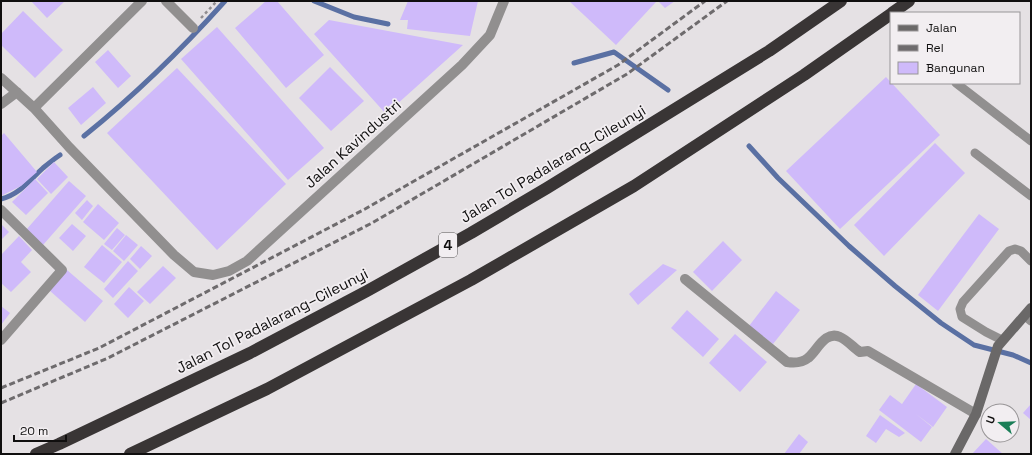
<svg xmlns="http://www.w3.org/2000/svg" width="1032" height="455" viewBox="0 0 1032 455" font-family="'Space Grotesk',sans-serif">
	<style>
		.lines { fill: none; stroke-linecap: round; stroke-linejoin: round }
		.stream { stroke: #5a70a3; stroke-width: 5 }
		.building { fill: #cfbafa }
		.path { stroke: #908d8f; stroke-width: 2.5; stroke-dasharray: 3 3; stroke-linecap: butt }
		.lane { stroke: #918f8f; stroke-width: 9 }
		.street { stroke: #918f8f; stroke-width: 10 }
		.secondary { stroke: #6a6868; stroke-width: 10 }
		.highway { stroke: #393535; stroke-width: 12 }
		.rail { stroke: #6e6b6d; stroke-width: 3; stroke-dasharray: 6 3; stroke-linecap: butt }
		.labels { text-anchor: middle; stroke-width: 3.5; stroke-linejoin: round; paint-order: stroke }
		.shield { fill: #f2eef1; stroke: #545253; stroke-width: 1 }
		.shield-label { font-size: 14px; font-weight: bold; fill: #100f0f }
		.street-label { font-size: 15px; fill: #100f0f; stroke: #f2eef1 }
	</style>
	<rect width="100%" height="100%" fill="#e5e1e4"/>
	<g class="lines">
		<path class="stream" d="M314 1 354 17 388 24
			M574 63 614 52 668 90
			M84 136C135 95 182 49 225 1
			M749 146 778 178 849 246 895 286 941 323 974 345 1013 355 1031 363
			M1 199C19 195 30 180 43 168 49 163 54 159 60 155"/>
	</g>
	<path class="building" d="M31 1H65L47 18Z
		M266 1H277L324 55 286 88 235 28Z
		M408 1H478L470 36 407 29 408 20H400Z
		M569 1H654L656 2 616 45Z
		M658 1H675L665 8Z
		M23 11 63 50 35 78 1 45V34Z
		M329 20 463 45 386 114 314 34Z
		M217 27 324 148 288 180 181 59Z
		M108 50 131 76 118 88 95 62Z
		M330 67 364 101 331 131 299 98Z
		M177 68 286 184 217 250 107 133Z
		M886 77 940 135 840 229 786 171Z
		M93 87 106 103 81 125 68 108Z
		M4 133 37 172 21 186 1 196V136Z
		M935 143 965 173 884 256 854 225Z
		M54 162 68 177 51 194 37 179Z
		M35 179 48 193 26 215 12 202Z
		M69 181 86 196 43 245 26 230Z
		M87 200 93 206 82 220 75 213Z
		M98 204 119 223 104 240 83 222Z
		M979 214 999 229 938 311 918 295Z
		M1 224 9 232 1 240Z
		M72 224 86 236 73 251 59 238Z
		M117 228 125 235 112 250 104 244Z
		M126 235 138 245 124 261 113 251Z
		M19 236 32 250 21 262 31 272 11 292 1 283V255Z
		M723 241 742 260 712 291 693 272Z
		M102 245 122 262 104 283 84 267Z
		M141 246 152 256 140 269 130 259Z
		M128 261 138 271 113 298 104 289Z
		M663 264 677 270 638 305 629 294Z
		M163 266 176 278 150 304 137 292Z
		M67 270 103 301 85 322 49 290Z
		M129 287 144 301 128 318 114 304Z
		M776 291 800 310 773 344 749 326Z
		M1 306 10 313 1 325Z
		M687 310 719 339 703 357 671 328Z
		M735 334 767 362 740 392 709 363Z
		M916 384 947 407 933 427 916 414 932 427 921 442 879 410 890 395 902 404Z
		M1031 404V420L1023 413Z
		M880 415 905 433 899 437 886 429 876 443 866 436Z
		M799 434 808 442 799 454H784Z
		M986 439 1003 454H972Z"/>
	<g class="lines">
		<path class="path" d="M201 18 217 1"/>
		<path class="lane" d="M956 83 1031 141
			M975 153 1031 196
			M1025 316 1031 321
			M1002 340 986 332 962 317 960 309 963 302 1009 251 1015 249 1021 251 1031 261"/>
		<path class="street" d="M166 1 193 28
			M1 78 34 108 69 147 174 255 194 272 213 275 229 271 247 261 462 65 490 35 504 1
			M1 104 17 92
			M34 108 142 1
			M1 210 62 270 1 340
			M685 279 787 362C794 363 802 363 808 358 817 351 825 330 840 337 847 340 854 348 860 352L868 351 976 414"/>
		<path class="secondary" d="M955 454 976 414 998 346 1031 308"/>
		<path class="highway" d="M892 13 909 1
			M36 454 59 444 250 353 367 291 471 233 547 188 769 51 841 1
			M130 454 267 389 471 280 634 186 804 75 891 14"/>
		<path class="rail" d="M1 388 99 348 365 209 618 65 705 1
			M1 403 108 358 372 223 627 74 727 1"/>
	</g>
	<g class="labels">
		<rect class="shield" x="439" y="233" width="18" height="24" rx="3"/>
		<g class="shield-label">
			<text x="448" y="250">4</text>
		</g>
		<g class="street-label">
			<text transform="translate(353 144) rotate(-42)" y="5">Jalan Kavindustri</text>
			<text transform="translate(553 164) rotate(-31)" y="5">Jalan Tol Padalarang–Cileunyi</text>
			<text transform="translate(272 321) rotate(-27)" y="5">Jalan Tol Padalarang–Cileunyi</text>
		</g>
	</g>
	<rect width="1032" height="455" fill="none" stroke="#100f0f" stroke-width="4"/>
	<rect x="890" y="12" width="130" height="72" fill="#f2eef1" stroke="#989597"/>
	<rect x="898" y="25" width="20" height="6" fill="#6a6868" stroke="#989597"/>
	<text x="926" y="32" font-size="12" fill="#100f0f">Jalan</text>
	<rect x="898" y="45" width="20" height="6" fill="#6e6b6d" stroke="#989597"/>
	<text x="926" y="52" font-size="12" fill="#100f0f">Rel</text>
	<rect x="898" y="62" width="20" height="12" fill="#cfbafa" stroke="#989597"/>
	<text x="926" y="72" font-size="12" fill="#100f0f">Bangunan</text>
	<g transform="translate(1000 423) rotate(289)"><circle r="19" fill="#f2eef1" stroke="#989597"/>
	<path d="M0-3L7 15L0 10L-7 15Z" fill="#1a7e57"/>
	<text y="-6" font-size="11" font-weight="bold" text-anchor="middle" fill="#100f0f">U</text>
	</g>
	<path d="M14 435v6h52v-6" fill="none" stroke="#100f0f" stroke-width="2"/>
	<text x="20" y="435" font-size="12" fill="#100f0f" stroke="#f2eef1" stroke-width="3" paint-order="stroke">20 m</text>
</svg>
